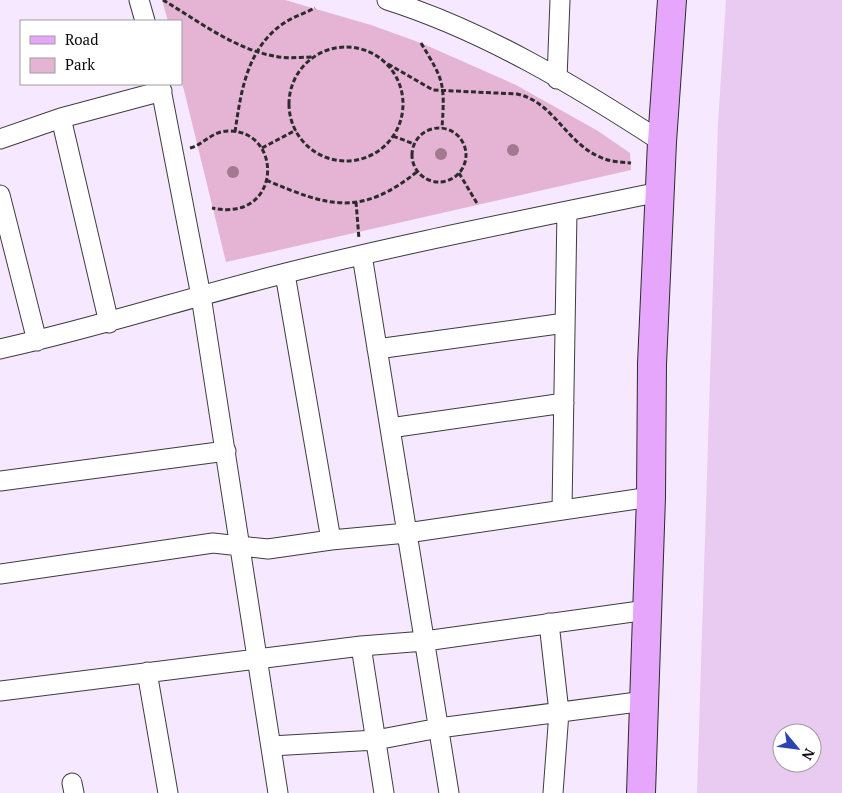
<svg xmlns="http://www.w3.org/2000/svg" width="842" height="793" viewBox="0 0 842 793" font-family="'PT Serif',serif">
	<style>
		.farmland { fill: #e9caf1; fill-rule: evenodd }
		.green { fill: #e5b4d5 }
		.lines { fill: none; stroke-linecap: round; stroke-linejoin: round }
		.minor-casing { stroke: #3d3d3d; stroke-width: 21 }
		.secondary-casing { stroke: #2c2c2c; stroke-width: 30 }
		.path { stroke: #2c2c2c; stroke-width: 3; stroke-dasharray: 5 2.5; stroke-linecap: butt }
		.minor { stroke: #fff; stroke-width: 19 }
		.secondary { stroke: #e5a6fb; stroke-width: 28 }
		.tree { fill: #a2798f }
	</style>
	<rect width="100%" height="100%" fill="#f6e8fe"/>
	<path class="farmland" d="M726 0H842V793H697L718 124ZM782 733H812V763H782Z"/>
	<path class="green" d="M162 0H285L371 25 421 43 516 85 598 131 630 153 631 170 226 262 181 78V21H168Z"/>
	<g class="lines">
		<g class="minor-casing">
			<path id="minor" d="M139 0 145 21
				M387 0C485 31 576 86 662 142
				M557 79 560 0
				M160 84 201 296 278 793
				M61 118 109 323
				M0 139 61 118 162 91
				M0 195 37 341
				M362 255 449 793
				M285 274 331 540
				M0 349C96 328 190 297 286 273 409 242 535 218 659 192
				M377 349 565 323
				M390 428 564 403
				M0 481 226 451
				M562 509 567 211
				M0 574 213 543 268 549 331 540 407 533 651 497
				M549 623 559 712 553 793
				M361 646 384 793
				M147 672 168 793
				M0 691 361 646 425 641 647 610
				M271 746 376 740 439 728 645 701
				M72 783 74 793"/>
		</g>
		<g class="secondary-casing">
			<path id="secondary" d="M641 793 651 497 652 364 662 142 672 0"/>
		</g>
		<path class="path" d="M163 0C197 20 234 49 274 56 286 59 300 57 313 57
			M421 43C444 81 445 83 442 128
			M289 104a57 57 0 1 1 114 0a57 57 0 1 1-114 0Z
			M388 64 433 90 517 94C554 102 566 143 600 157 610 162 621 162 631 163
			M412 155a27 27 0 1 1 54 0a27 27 0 1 1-54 0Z
			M235 132C241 91 247 48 284 23 293 17 305 13 315 8
			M393 136 414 144
			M190 148C205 144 212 130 231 131 284 133 281 223 212 208
			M262 148 296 130
			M459 173 478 205
			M266 180C329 207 361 217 418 171
			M356 202 359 239"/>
		<use href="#minor" class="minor"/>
		<use href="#secondary" class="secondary"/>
	</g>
	<g class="tree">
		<circle cx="513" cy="150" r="6"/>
		<circle cx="441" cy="154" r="6"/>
		<circle cx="233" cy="172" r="6"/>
	</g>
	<rect x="20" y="20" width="162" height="65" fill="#ffffff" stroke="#9d9d9d"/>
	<rect x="30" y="36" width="25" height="8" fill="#e5a6fb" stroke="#9d9d9d"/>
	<text x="65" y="45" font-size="15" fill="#0a0a0a">Road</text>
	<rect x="30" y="58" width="25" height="15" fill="#e5b4d5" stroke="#9d9d9d"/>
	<text x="65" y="70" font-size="15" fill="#0a0a0a">Park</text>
	<g transform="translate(797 748) rotate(119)"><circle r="24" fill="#ffffff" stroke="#9d9d9d"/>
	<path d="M0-4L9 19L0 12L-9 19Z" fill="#2b44b1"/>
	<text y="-8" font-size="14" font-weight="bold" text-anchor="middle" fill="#0a0a0a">N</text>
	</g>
</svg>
